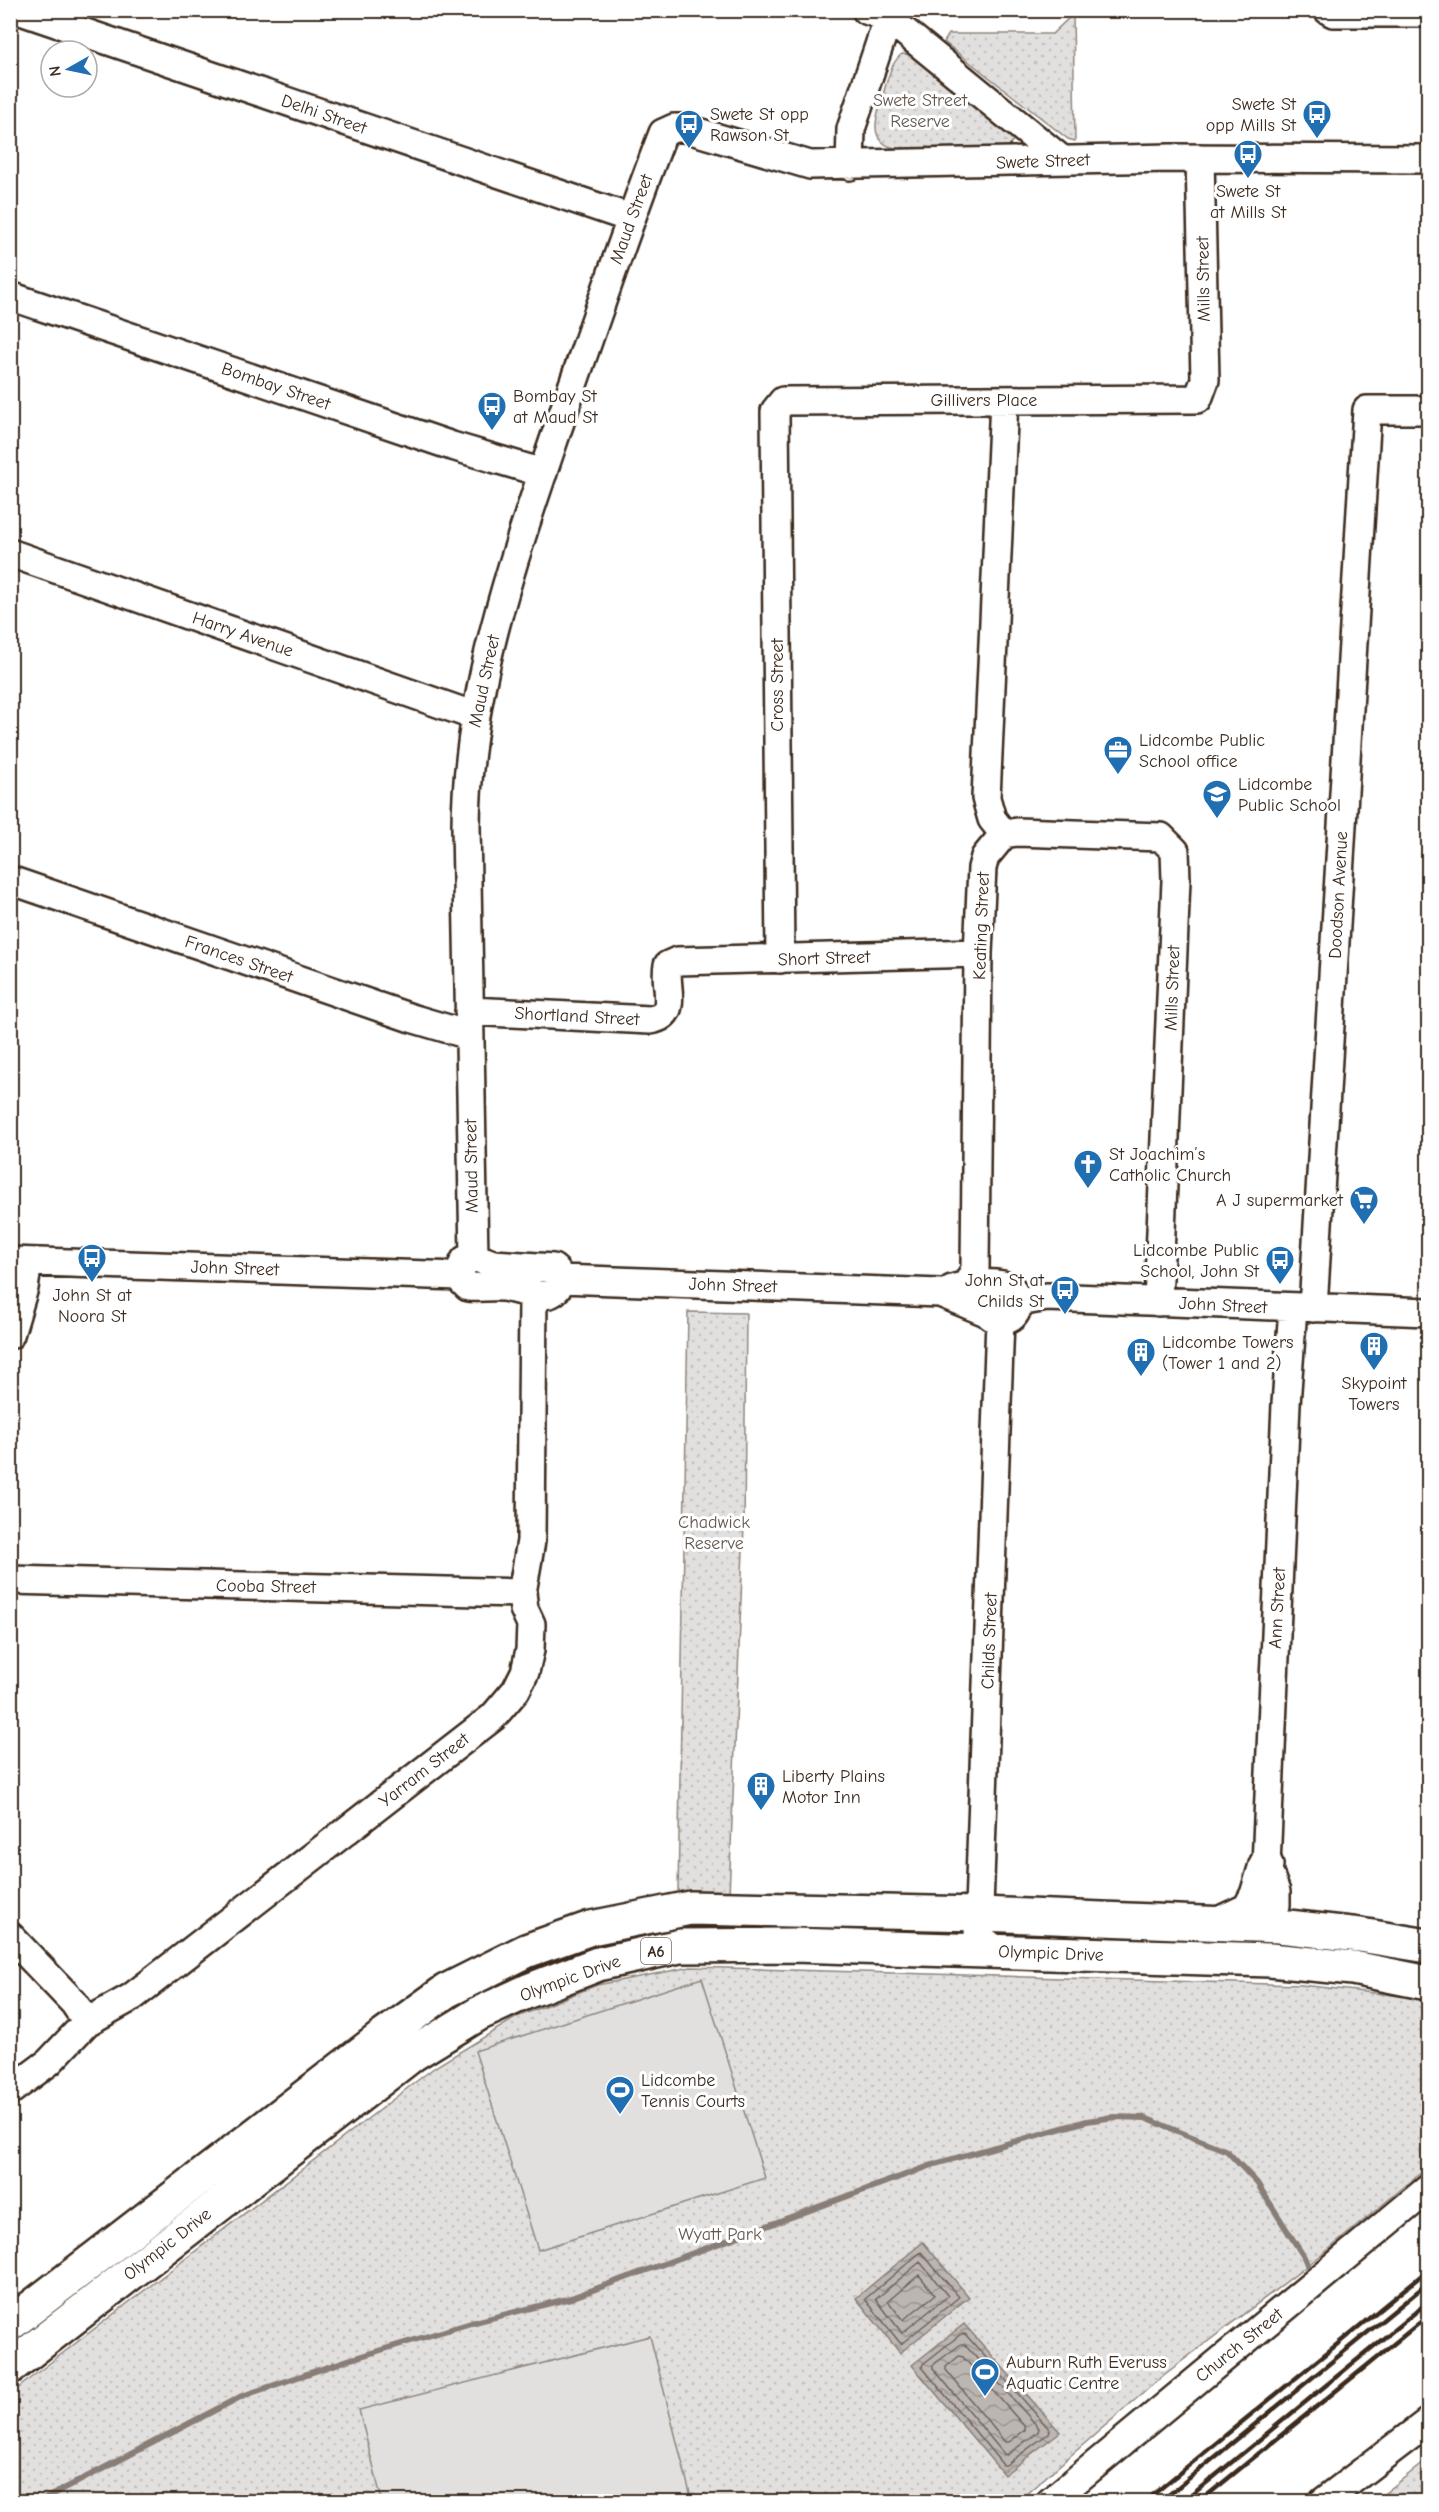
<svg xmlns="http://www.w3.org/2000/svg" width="1439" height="2512" viewBox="0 0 1439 2512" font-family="'Comic Neue',sans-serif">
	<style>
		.grass { fill: url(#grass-dots); stroke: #8e857e; stroke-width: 1.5 }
		.garden { fill: #e2e0de; stroke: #8e857e; stroke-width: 1.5 }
		.water { fill: url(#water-waves); stroke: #887e77; stroke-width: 1.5 }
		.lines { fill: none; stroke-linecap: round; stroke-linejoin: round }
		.shore { stroke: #6f625a; stroke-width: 1.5 }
		.stream { stroke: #887e77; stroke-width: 6 }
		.minor-casing { stroke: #3b2a1e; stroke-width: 32 }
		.highway-casing { stroke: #3b2a1e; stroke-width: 38 }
		.minor { stroke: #fff; stroke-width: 27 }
		.highway { stroke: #fff; stroke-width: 33 }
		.rail { stroke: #3b2a1e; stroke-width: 4.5 }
		.labels { text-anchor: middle; stroke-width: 6; stroke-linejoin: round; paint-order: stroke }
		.shield { fill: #fff; stroke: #766a62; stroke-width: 1.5 }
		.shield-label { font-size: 16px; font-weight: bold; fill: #3b2a1e }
		.park-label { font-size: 18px; fill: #65584e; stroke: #fff }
		.poi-label { font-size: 18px; fill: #3b2a1e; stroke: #fff; text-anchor: start }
		.street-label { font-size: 18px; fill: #3b2a1e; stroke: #fff }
	</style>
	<defs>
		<pattern id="grass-dots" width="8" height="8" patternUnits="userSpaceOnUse" patternTransform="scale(1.5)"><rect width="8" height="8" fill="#e2e0de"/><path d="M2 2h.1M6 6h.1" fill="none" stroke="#c3c0be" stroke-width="1.8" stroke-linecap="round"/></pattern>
		<pattern id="water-waves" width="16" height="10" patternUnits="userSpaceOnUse" patternTransform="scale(1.5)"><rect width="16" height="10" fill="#bcb6b3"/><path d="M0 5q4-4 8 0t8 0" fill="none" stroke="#9a9491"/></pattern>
	</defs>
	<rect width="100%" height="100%" fill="#fff"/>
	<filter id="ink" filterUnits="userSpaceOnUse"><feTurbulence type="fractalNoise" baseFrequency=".0167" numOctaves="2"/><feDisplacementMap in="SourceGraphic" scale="12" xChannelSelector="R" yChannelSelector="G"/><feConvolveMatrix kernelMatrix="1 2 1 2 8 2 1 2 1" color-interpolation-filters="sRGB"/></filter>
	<g filter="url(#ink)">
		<path class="grass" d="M1073 14 1075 141 1068 139 944 42 949 34H1052Z
			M902 54 915 55 1012 134 1014 139 1007 148 905 150C864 146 876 119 884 91 888 79 891 62 902 54Z
			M688 1312 746 1313 744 1525 729 1895 678 1894Z
			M691 1967 1301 1985 1428 1999V2167L1328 2250 1165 2374 1018 2501 11 2502V2394L33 2376 435 2067 517 2017 597 1985Z
			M1428 2459V2501H1375Z"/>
		<path class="garden" d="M702 1978 765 2178 538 2250 475 2051Z
			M650 2336 692 2501H382L359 2410Z"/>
		<path class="water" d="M923 2242 969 2297 900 2353 856 2298Z
			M964 2324 1060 2432 1004 2475 912 2365Z"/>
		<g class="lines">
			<path class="shore" d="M921 2252 959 2297 901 2344 865 2299Z
				M920 2262 948 2296 902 2333 876 2299Z
				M919 2275 935 2295 903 2320 888 2301Z
				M961 2334H965L1050 2430 1049 2433 1006 2465H1003L922 2367 923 2364Z
				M961 2344H964L1039 2428 1038 2432 1007 2455 1004 2454 933 2368V2365Z
				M959 2356 963 2357 1025 2427V2430L1009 2442H1005L946 2370V2367Z"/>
			<path class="stream" d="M39 2502 242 2396 348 2360 471 2323 571 2298 935 2164 1087 2121 1114 2117 1145 2118 1227 2151 1257 2183 1304 2257 1312 2276"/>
			<g class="minor-casing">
				<path id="minor" d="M18 10 630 218
					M866 10 888 18 1062 160
					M1328 10 1333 13H1428
					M850 166 851 129 891 10
					M10 296 452 446 543 473
					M1004 400 986 798 992 819 1004 834
					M10 553 475 716
					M1004 834 1017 832 1161 837 1175 851 1176 880 1158 1302
					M10 880 411 1018 469 1035
					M780 959 775 411 783 401 1198 399 1205 380 1200 158
					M469 1011 650 1020C681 1015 663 986 668 965L677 961 978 953
					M474 1257 466 826C467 688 515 554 559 425 593 327 626 229 663 133L674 128H684L810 165 1171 158 1428 159
					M474 1257 493 1264 553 1268C565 1277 560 1293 545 1295 531 1296 515 1288 502 1287 490 1286 479 1288 468 1287L462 1281 460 1270 465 1260Z
					M10 1261 460 1276
					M561 1279 940 1293 986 1312
					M968 1283 975 1269 978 953 982 868 985 857 1004 834
					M952 1289C967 1284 997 1280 1011 1288L1019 1302C1011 1345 958 1301 996 1285
					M1019 1302 1047 1297 1428 1312
					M1313 1308 1367 410H1428
					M10 1335 24 1288 28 1262
					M10 1580 522 1593
					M1276 1905V1892L1266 1865 1286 1404 1293 1308
					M10 1936 74 2003 87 2022
					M999 1952 978 1936 1000 1320
					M10 2091 49 2062 87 2022 132 1997 493 1717 516 1690 525 1672 530 1650 531 1624 524 1609 522 1593 531 1541 533 1293
					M1050 2502 1428 2189
					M1323 2502 1428 2422"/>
			</g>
			<g class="highway-casing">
				<path id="highway" d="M1221 1923 1249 1910 1257 1895 1266 1865
					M10 2324 381 2038 446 1991 526 1951 591 1928 690 1908 979 1914 1279 1926 1360 1935 1428 1946
					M10 2367 413 2054 478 2014 528 1991 598 1964 680 1946 793 1945 1270 1960 1353 1968 1428 1983"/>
			</g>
			<use href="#minor" class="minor"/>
			<use href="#highway" class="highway"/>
			<path class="rail" d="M1144 2502 1428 2270
				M1160 2502 1428 2283
				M1183 2502 1428 2302
				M1199 2502 1428 2316"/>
		</g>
	</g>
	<defs>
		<g id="bus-pin" transform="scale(1.5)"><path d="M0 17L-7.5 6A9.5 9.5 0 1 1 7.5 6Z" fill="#1f6fb2" stroke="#fff"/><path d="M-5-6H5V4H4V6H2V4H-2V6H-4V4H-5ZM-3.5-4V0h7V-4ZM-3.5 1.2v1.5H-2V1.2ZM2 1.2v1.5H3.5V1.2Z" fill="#fff"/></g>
		<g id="office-pin" transform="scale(1.5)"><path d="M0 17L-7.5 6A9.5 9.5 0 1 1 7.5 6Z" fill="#1f6fb2" stroke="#fff"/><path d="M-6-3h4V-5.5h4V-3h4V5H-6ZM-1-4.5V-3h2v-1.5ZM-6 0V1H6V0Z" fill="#fff"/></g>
		<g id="school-pin" transform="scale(1.5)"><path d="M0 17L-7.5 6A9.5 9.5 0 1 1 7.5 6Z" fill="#1f6fb2" stroke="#fff"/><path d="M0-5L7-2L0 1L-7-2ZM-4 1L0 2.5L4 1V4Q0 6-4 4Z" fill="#fff"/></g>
		<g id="church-pin" transform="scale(1.5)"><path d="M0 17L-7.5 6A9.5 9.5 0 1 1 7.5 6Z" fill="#1f6fb2" stroke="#fff"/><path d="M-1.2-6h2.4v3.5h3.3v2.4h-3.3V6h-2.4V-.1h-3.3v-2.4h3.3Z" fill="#fff"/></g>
		<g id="supermarket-pin" transform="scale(1.5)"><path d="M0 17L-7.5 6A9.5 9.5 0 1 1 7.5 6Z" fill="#1f6fb2" stroke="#fff"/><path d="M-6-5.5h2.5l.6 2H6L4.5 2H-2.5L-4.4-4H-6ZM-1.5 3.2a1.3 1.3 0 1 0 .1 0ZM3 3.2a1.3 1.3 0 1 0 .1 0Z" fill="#fff"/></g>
		<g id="building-pin" transform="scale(1.5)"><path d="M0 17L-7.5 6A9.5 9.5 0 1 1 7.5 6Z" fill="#1f6fb2" stroke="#fff"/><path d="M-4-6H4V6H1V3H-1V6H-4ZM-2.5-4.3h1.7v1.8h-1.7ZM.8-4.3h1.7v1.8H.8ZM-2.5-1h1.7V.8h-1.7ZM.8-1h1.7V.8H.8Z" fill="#fff"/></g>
		<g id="stadium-pin" transform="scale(1.5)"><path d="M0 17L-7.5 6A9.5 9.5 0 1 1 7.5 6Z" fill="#1f6fb2" stroke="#fff"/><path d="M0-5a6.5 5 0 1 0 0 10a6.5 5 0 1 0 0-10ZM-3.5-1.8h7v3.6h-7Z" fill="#fff"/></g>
	</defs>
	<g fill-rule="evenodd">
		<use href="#bus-pin" x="1317" y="114"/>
		<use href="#bus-pin" x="689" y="124"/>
		<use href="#bus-pin" x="1248" y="154"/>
		<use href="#bus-pin" x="492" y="406"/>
		<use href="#office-pin" x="1118" y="750"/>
		<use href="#school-pin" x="1217" y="794"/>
		<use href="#church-pin" x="1088" y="1164"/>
		<use href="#supermarket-pin" x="1364" y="1200"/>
		<use href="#bus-pin" x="92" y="1258"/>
		<use href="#bus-pin" x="1280" y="1260"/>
		<use href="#bus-pin" x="1065" y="1290"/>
		<use href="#building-pin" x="1374" y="1346"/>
		<use href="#building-pin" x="1141" y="1352"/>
		<use href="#building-pin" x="761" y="1786"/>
		<use href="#stadium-pin" x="620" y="2090"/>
		<use href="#stadium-pin" x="985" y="2372"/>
	</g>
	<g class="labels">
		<rect class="shield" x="641" y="1938" width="30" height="26" rx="4.5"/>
		<g class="shield-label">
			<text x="656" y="1957">A6</text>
		</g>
		<g class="park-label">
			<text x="920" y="106">Swete Street<tspan x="920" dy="21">Reserve</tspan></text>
			<text x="714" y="1528">Chadwick<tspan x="714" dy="21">Reserve</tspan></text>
			<text x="720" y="2240">Wyatt Park</text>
		</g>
		<g class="poi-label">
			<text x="1296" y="110" text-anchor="end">Swete St<tspan x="1296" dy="21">opp Mills St</tspan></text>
			<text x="710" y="120">Swete St opp<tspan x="710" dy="21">Rawson St</tspan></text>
			<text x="1248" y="197" text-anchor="middle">Swete St<tspan x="1248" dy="21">at Mills St</tspan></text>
			<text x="513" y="402">Bombay St<tspan x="513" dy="21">at Maud St</tspan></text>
			<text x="1139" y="746">Lidcombe Public<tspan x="1139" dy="21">School office</tspan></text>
			<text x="1238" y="790">Lidcombe<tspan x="1238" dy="21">Public School</tspan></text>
			<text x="1109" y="1160">St Joachim’s<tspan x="1109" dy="21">Catholic Church</tspan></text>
			<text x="1343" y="1206" text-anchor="end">A J supermarket</text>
			<text x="1259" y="1256" text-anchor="end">Lidcombe Public<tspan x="1259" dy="21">School, John St</tspan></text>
			<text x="1044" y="1286" text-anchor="end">John St at<tspan x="1044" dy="21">Childs St</tspan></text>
			<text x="92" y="1301" text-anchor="middle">John St at<tspan x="92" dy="21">Noora St</tspan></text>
			<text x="1162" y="1348">Lidcombe Towers<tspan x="1162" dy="21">(Tower 1 and 2)</tspan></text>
			<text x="1374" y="1389" text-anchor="middle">Skypoint<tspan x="1374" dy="21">Towers</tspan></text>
			<text x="782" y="1782">Liberty Plains<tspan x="782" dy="21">Motor Inn</tspan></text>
			<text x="641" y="2086">Lidcombe<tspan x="641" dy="21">Tennis Courts</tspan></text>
			<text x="1006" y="2368">Auburn Ruth Everuss<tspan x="1006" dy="21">Aquatic Centre</tspan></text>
		</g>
		<g class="street-label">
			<text transform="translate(324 114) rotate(19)" y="6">Delhi Street</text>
			<text transform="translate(1043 161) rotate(-2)" y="6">Swete Street</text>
			<text transform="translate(631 219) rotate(-70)" y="6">Maud Street</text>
			<text transform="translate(1203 279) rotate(-91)" y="6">Mills Street</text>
			<text transform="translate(276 386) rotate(19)" y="6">Bombay Street</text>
			<text x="984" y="406">Gillivers Place</text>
			<text transform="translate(243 634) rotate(19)" y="6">Harry Avenue</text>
			<text transform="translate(484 681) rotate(-78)" y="6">Maud Street</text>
			<text transform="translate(777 685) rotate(-90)" y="6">Cross Street</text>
			<text transform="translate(1338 895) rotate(-87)" y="6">Doodson Avenue</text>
			<text transform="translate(981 926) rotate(-88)" y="6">Keating Street</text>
			<text transform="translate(824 958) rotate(-2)" y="6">Short Street</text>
			<text transform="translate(239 959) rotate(19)" y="6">Frances Street</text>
			<text transform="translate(1172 988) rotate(-88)" y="6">Mills Street</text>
			<text transform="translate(577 1016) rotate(3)" y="6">Shortland Street</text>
			<text transform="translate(471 1166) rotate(-91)" y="6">Maud Street</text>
			<text transform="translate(235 1268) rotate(2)" y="6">John Street</text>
			<text transform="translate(733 1285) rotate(2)" y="6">John Street</text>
			<text transform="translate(1223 1305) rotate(3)" y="6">John Street</text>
			<text transform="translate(266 1586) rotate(1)" y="6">Cooba Street</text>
			<text transform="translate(1277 1608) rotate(-87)" y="6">Ann Street</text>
			<text transform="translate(989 1641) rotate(-88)" y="6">Childs Street</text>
			<text transform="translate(424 1770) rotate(-38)" y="6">Yarram Street</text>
			<text transform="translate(1051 1953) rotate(2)" y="6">Olympic Drive</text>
			<text transform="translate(570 1978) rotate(-20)" y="6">Olympic Drive</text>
			<text transform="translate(167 2244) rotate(-38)" y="6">Olympic Drive</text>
			<text transform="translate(1239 2345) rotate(-39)" y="6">Church Street</text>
		</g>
	</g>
	<rect width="1439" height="2512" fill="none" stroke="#fff" stroke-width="36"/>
	<rect x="18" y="18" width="1403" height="2476" fill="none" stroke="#3b2a1e" stroke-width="2" filter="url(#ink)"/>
	<g transform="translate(69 69) rotate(261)"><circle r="28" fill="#ffffff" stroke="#b1aaa5" stroke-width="1.5"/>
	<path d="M0-4.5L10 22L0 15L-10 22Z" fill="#1f6fb2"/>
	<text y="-9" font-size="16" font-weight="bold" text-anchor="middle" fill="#3b2a1e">N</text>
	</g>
</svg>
